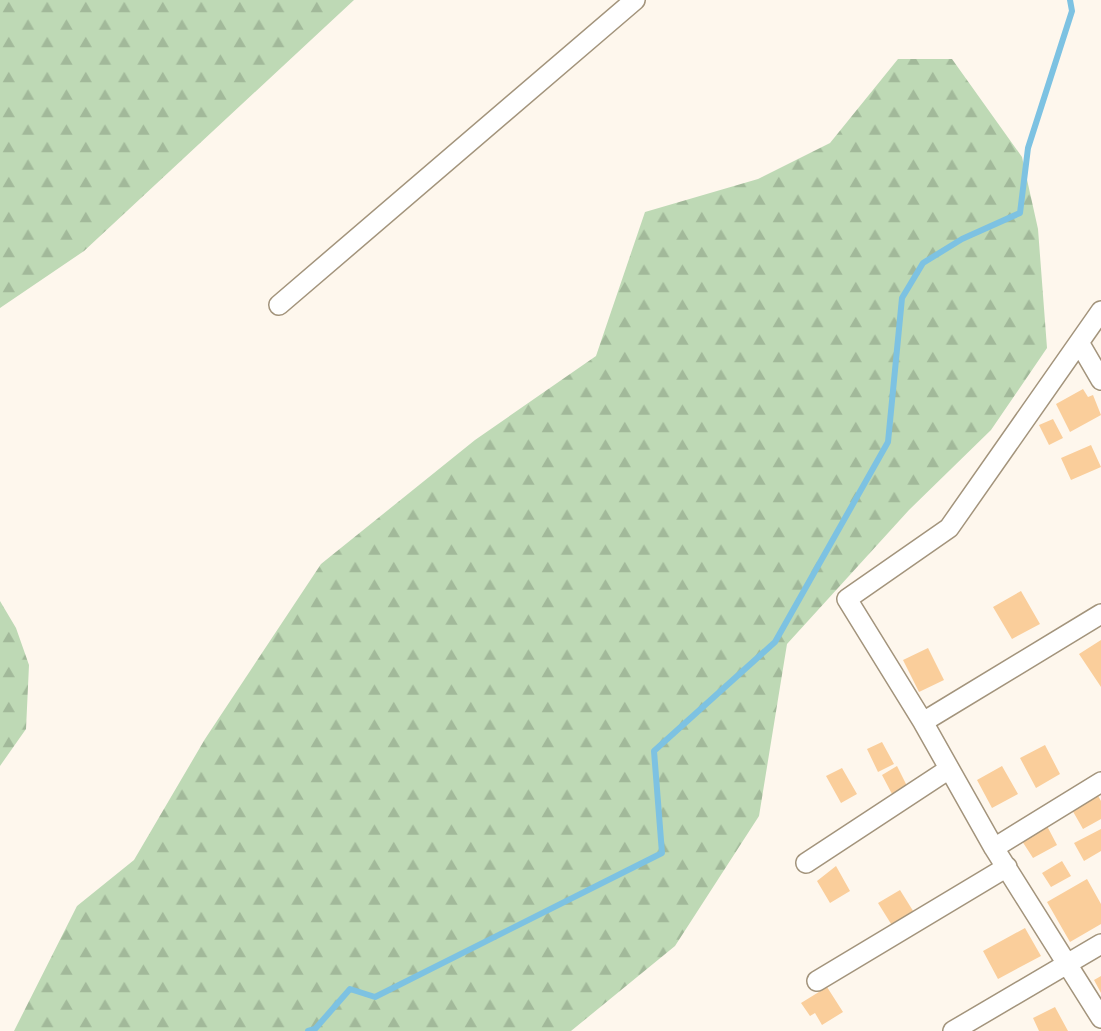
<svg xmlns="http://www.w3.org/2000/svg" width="1101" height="1031" viewBox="0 0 1101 1031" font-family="'Source Sans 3',sans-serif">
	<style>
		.forest { fill: url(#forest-firs) }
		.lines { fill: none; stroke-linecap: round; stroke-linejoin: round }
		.stream { stroke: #7dc2e2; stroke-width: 6 }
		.building { fill: #face9b }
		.minor-casing { stroke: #a3947c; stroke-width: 22 }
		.minor { stroke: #fff; stroke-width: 19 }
	</style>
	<defs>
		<pattern id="forest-firs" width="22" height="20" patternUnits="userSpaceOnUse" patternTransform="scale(1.75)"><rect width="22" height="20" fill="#bed9b5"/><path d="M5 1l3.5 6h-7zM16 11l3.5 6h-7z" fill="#a2b99a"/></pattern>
	</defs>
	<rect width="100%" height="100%" fill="#fef7ed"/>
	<path class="forest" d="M0 0H354L84 251 0 308Z
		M898 59H952L1022 157 1038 229 1047 348 991 430 909 510 787 644 759 816 675 946 571 1031H14L77 906 134 860 205 739 321 564 475 440 596 356 645 212 758 179 830 143Z
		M0 601 16 628 29 665 26 729 0 766Z"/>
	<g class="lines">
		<path class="stream" d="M308 1031 315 1029 350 989 375 997 662 853 654 751 775 642 888 442 902 298 923 263 962 239 1020 213 1028 148 1072 11 1070 0"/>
	</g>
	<path class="building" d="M1083 389 1088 397 1093 395 1101 415 1070 432 1056 404Z
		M1053 419 1063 438 1049 445 1039 425Z
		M1091 445 1101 467 1071 480 1061 458Z
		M1021 591 1040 624 1012 639 993 607Z
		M1101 640V687L1079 654Z
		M928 648 944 680 919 692 903 660Z
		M882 742 894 764 878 772 867 749Z
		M1045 745 1060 774 1036 788 1020 758Z
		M897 766 907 786 892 794 882 775Z
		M1002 766 1018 794 992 808 977 780Z
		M842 768 857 794 841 803 826 776Z
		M1097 794 1101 801V819L1083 829 1071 808Z
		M1047 826 1057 845 1033 858 1022 841Z
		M1101 829V851L1084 861 1074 843Z
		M1062 861 1071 876 1051 887 1042 873Z
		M836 866 850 891 830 903 817 881Z
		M1087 879 1101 904V924L1070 942 1047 902Z
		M900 890 915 914 893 927 878 903Z
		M1025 928 1041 956 998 979 983 951Z
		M1101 976V993L1094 980Z
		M827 987 843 1012 822 1025 815 1013 810 1016 801 1003Z
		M1055 1007 1068 1031H1039L1033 1018Z"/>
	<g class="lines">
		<g class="minor-casing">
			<path id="minor" d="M279 305 635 0
				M1101 311 949 528 847 599 923 722 994 848 1101 1018
				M1080 344 1101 380
				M923 722 1101 614
				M994 848 1101 782
				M806 863 949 769
				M817 981 1007 867
				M953 1031 1101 944"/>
		</g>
		<use href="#minor" class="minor"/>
	</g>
</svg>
